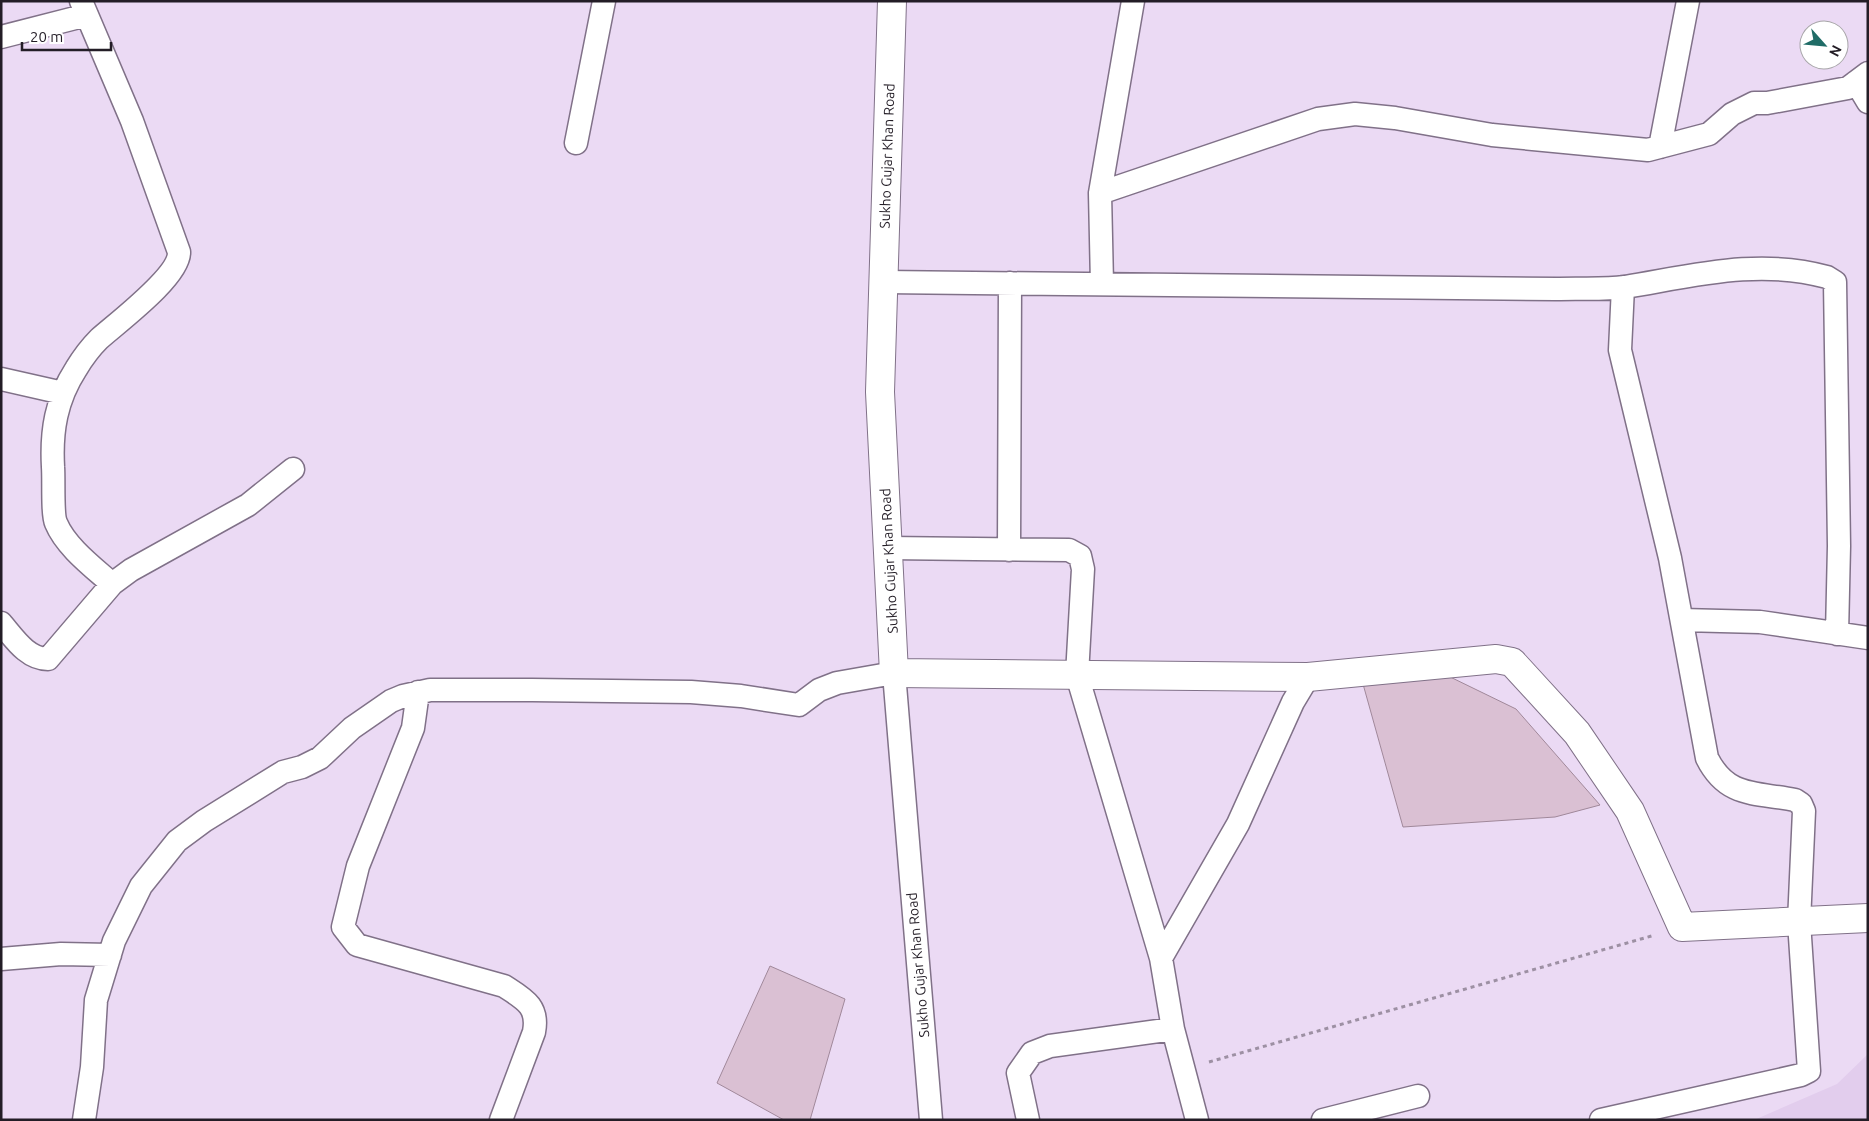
<svg xmlns="http://www.w3.org/2000/svg" width="1869" height="1121" viewBox="0 0 1869 1121" font-family="Ubuntu,sans-serif">
	<style>
		.built { fill: #e2cded }
		.building { fill: #dac0d3; stroke: #a0889a }
		.lines { fill: none; stroke-linecap: round; stroke-linejoin: round }
		.minor-casing { stroke: #807188; stroke-width: 25 }
		.secondary-casing { stroke: #807188; stroke-width: 30 }
		.path { stroke: #9d90a3; stroke-width: 3; stroke-dasharray: 4 4; stroke-linecap: butt }
		.minor { stroke: #fff; stroke-width: 22 }
		.secondary { stroke: #fff; stroke-width: 28 }
		.labels { text-anchor: middle; stroke-width: 4; stroke-linejoin: round; paint-order: stroke }
		.street-label { font-size: 14px; fill: #231d26; stroke: #fff }
	</style>
	<rect width="100%" height="100%" fill="#ebdaf4"/>
	<path class="built" d="M1868 1054V1120H1754L1837 1084Z"/>
	<path class="building" d="M1442 673 1516 709 1600 805 1555 817 1403 827 1363 684Z
		M770 966 845 999 810 1120H784L717 1083Z"/>
	<g class="lines">
		<g class="minor-casing">
			<path id="minor" d="M81 1 132 121 179 252C180 276 118 322 99 339 91 347 82 359 76 369 56 400 51 431 53 467 54 479 52 514 56 523 66 547 93 567 112 584
				M1 37 87 15
				M1856 82 1868 102
				M576 143 604 1
				M1660 147 1688 1
				M1100 193 1318 119 1355 114 1395 118 1492 135 1648 150 1709 134 1732 114 1754 103H1767L1848 88 1868 73
				M884 282 1556 289C1579 288 1603 290 1625 287 1693 276 1758 258 1827 277L1835 282 1839 546 1837 634
				M1102 284 1100 193 1133 1
				M1 379 63 393
				M888 548 1069 550 1080 556 1083 569 1077 675 1161 958
				M1009 550 1010 283
				M1682 620 1760 622 1868 638
				M1 623C14 638 27 659 48 659L112 584 131 570 248 505 293 469
				M418 692 413 728 358 866 343 927 357 945 504 986C524 999 539 1006 534 1032L501 1120
				M1 959 61 954 110 955
				M84 1120 92 1067 96 1000 114 941 141 886 177 841 204 821 283 772 302 767 320 758 352 728 391 701 403 696 430 690H532L691 692 741 696 799 705 819 690 837 683 894 673 931 1120
				M1028 1120 1018 1073 1032 1053 1050 1046 1173 1029
				M1197 1120 1173 1029 1161 958 1238 824 1293 702 1308 677
				M1323 1120 1418 1096
				M1601 1120 1801 1075 1809 1071 1799 922 1804 811 1801 804 1795 800C1755 792 1727 798 1707 758L1670 558 1620 350 1623 287"/>
		</g>
		<g class="secondary-casing">
			<path id="secondary" d="M892 1 880 392 894 673 1308 677 1496 659 1512 662 1577 733 1630 811 1682 927 1868 918"/>
		</g>
		<path class="path" d="M1209 1062 1655 935"/>
		<use href="#minor" class="minor"/>
		<use href="#secondary" class="secondary"/>
	</g>
	<g class="labels">
		<g class="street-label">
			<text transform="translate(887 156) rotate(-88)" y="5">Sukho Gujar Khan Road</text>
			<text transform="translate(889 561) rotate(-93)" y="5">Sukho Gujar Khan Road</text>
			<text transform="translate(918 965) rotate(-95)" y="5">Sukho Gujar Khan Road</text>
		</g>
	</g>
	<rect width="1869" height="1121" fill="none" stroke="#231d26" stroke-width="5"/>
	<g transform="translate(1824 45) rotate(117)"><circle r="24" fill="#ffffff" stroke="#a7a5a8"/>
	<path d="M0-4L9 19L0 12L-9 19Z" fill="#206c67"/>
	<text y="-8" font-size="14" font-weight="bold" text-anchor="middle" fill="#231d26">N</text>
	</g>
	<path d="M22 42v8h89v-8" fill="none" stroke="#231d26" stroke-width="2.5"/>
	<text x="30" y="42" font-size="15" fill="#231d26" stroke="#ffffff" stroke-width="4" paint-order="stroke">20 m</text>
</svg>
